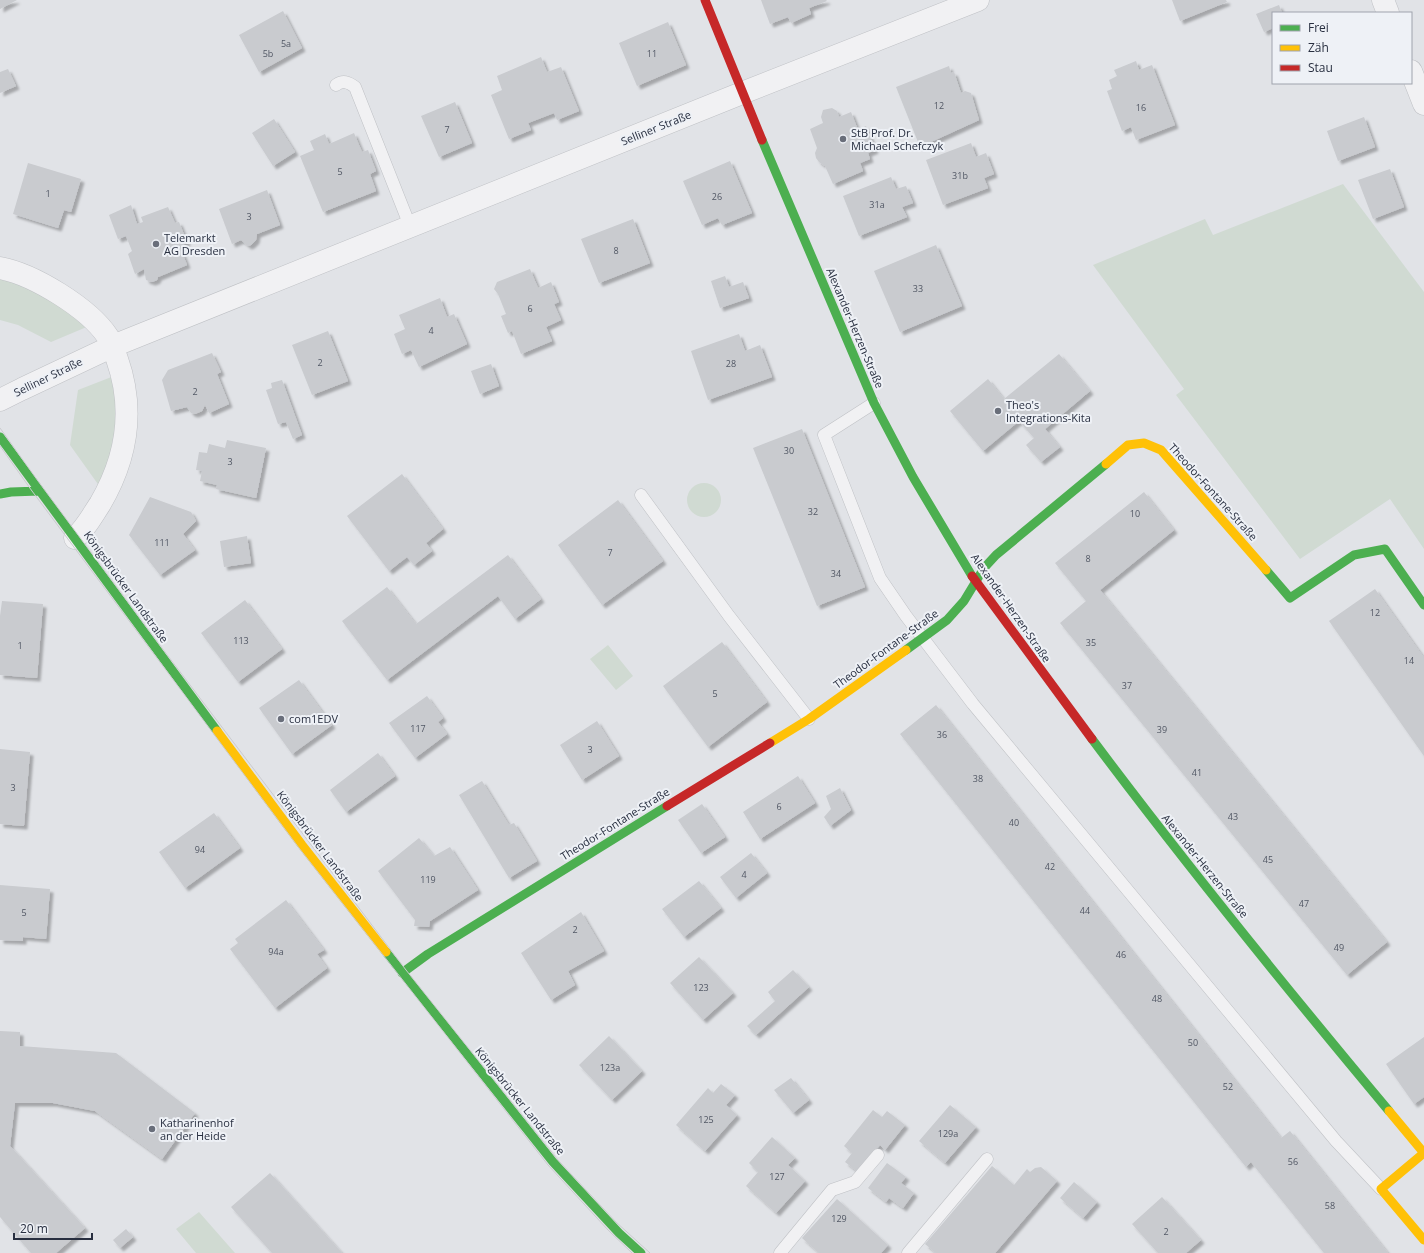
<svg xmlns="http://www.w3.org/2000/svg" width="1424" height="1253" viewBox="0 0 1424 1253" font-family="'Open Sans',sans-serif">
	<style>
		.green { fill: #d0dad2 }
		.building { fill: #c9cbcf; filter: url(#shadow) }
		.lines { fill: none; stroke-linecap: round; stroke-linejoin: round }
		.lane-casing { stroke: #bfc1c5; stroke-width: 13 }
		.street-casing { stroke: #bfc1c5; stroke-width: 23 }
		.lane { stroke: #f1f1f3; stroke-width: 12 }
		.street { stroke: #f1f1f3; stroke-width: 22 }
		.fast { stroke: #4caf50; stroke-width: 9 }
		.slow { stroke: #ffc107; stroke-width: 9 }
		.jam { stroke: #c62828; stroke-width: 9 }
		.tram { stroke: #cacbce; stroke-width: 1 }
		.poi-dot { fill: #696e7a; stroke: #eef1f6; stroke-width: 1.5 }
		.labels { text-anchor: middle; stroke-width: 4; stroke-linejoin: round; paint-order: stroke }
		.number-label { font-size: 9px; fill: #515764 }
		.street-label { font-size: 11px; fill: #282f40; stroke: #eef1f6 }
		.poi-label { font-size: 11px; fill: #282f40; stroke: #eef1f6; text-anchor: start }
	</style>
	<defs>
		<filter id="shadow"><feDropShadow dx="3.5" dy="3.5" stdDeviation="1" flood-color="#0004"/></filter>
	</defs>
	<rect width="100%" height="100%" fill="#e1e3e7"/>
	<path class="green" d="M1343 184 1424 292V549L1390 499 1300 559 1176 395 1184 389 1093 265 1205 219 1213 235Z
		M0 274 34 285 89 326 51 342 18 325 0 320Z
		M114 376 118 444 100 487 70 445 78 390Z
		M687 500a17 17 0 1 1 34 0a17 17 0 1 1-34 0Z
		M608 645 633 676 616 690 590 659Z
		M199 1212 235 1253H196L176 1229Z"/>
	<path class="building" d="M0 0H17L0 9Z
		M761 0H826L827 1 809 8 811 14 791 23 788 17 770 24Z
		M1172 0H1226L1227 2 1180 21Z
		M1279 5 1282 13H1273V28L1264 32 1256 14Z
		M283 11 302 48 259 72 239 35Z
		M668 22 686 65 637 86 619 43Z
		M541 57 547 72 561 67 579 111 557 120 554 113 528 123 531 130 509 139 491 95 502 90 497 76Z
		M1136 61 1139 70 1152 65 1175 125 1136 140 1131 127 1122 131 1107 91 1112 89 1109 80 1117 76 1114 70Z
		M949 66 951 73 954 72 961 93 965 91 971 93 979 120 920 147 896 87Z
		M8 69 16 86 0 93V72Z
		M455 102 472 143 439 157 421 116Z
		M832 108 837 111 839 117 851 112 858 130 866 126 875 150 868 153 870 159 860 163 863 171 833 184 825 166 819 162 816 158 815 153 817 148 810 129 823 123 821 117 823 110Z
		M1364 117 1375 147 1338 161 1327 131Z
		M274 119 295 152 273 166 252 133Z
		M354 133 362 152 368 150 376 171 370 174 376 191 323 212 300 156 314 150 310 141 325 134 329 144Z
		M971 143 976 157 986 153 994 174 984 178 988 188 943 205 926 160Z
		M730 161 752 213 722 225 718 218 702 225 683 181Z
		M28 163 81 179 71 212 64 210 58 228 13 214Z
		M1390 169 1404 207 1373 219 1358 180Z
		M891 177 896 189 906 186 913 203 902 207 907 217 859 236 843 196Z
		M267 190 280 225 257 234 256 240 251 245 248 246 241 240 232 244 219 209Z
		M131 205 137 224 143 222 141 217 168 207 175 223 179 222 187 242 180 247 187 265 158 277 157 280 152 282 146 280 144 269 135 274 128 254 132 251 126 236 118 239 109 215Z
		M633 219 650 263 599 283 581 239Z
		M936 245 962 306 900 332 874 271Z
		M530 269 538 288 551 282 559 302 554 304 561 320 546 327 552 341 521 354 512 331 508 333 501 316 506 314 498 294 494 289 497 282Z
		M725 276 729 287 743 282 749 298 720 308 711 281Z
		M440 298 447 317 454 314 467 344 419 367 411 350 402 354 394 334 405 329 399 315Z
		M328 331 348 381 312 395 292 345Z
		M739 334 745 351 760 345 772 377 708 400 691 351Z
		M212 353 221 372 217 374 229 404 209 413 205 405 202 411 195 414 191 413 187 407 171 411 162 380 168 370Z
		M1059 354 1090 391 1045 429 1060 447 1041 462 1026 445 1034 438 1019 421 983 451 950 411 988 379 1004 399Z
		M491 364 499 386 480 394 471 371Z
		M282 380 302 435 293 439 286 422 278 424 266 390 272 388 271 383Z
		M802 429 865 587 817 606 753 448Z
		M227 440 266 448 256 498 216 489 217 485 200 481 202 471 196 470 199 452 207 453 209 444 225 448Z
		M402 474 443 529 426 543 432 551 414 565 407 557 389 571 347 516Z
		M1144 492 1174 530 1100 590 1387 942 1347 975 1060 623 1086 601 1055 563Z
		M150 497 191 512 196 521 183 534 195 550 160 575 129 535Z
		M618 500 663 561 602 605 558 545Z
		M247 536 251 563 224 567 220 541Z
		M508 555 541 599 515 619 498 596 387 680 342 621 387 587 416 624Z
		M1375 589 1424 658V756L1329 621Z
		M245 600 282 649 238 682 201 633Z
		M2 601 43 604 37 678 0 675V616Z
		M722 642 767 702 708 747 663 686Z
		M299 680 332 725 292 754 259 708Z
		M427 696 443 718 438 722 447 734 415 758 389 723Z
		M936 705 1281 1138 1290 1131 1388 1253H1324L1251 1162 1246 1167 900 734Z
		M597 721 619 756 582 780 560 745Z
		M0 749 30 752 24 826 0 824Z
		M378 753 395 776 346 812 330 790Z
		M798 776 815 803 760 839 743 812Z
		M482 781 509 825 514 823 537 861 509 878 459 795Z
		M840 788 851 810 830 826 824 817 831 809 826 796Z
		M702 804 725 837 701 853 678 820Z
		M214 813 240 848 185 888 159 852Z
		M419 838 434 856 450 847 478 890 430 921 429 927 414 926 415 920 378 871Z
		M751 853 767 873 736 898 720 877Z
		M699 881 721 908 684 937 662 909Z
		M0 885 50 889 46 939 23 937V941L0 940Z
		M286 900 324 950 317 954 327 968 275 1008 230 949 238 943 235 939Z
		M581 912 604 951 568 971 575 985 551 1000 521 953Z
		M699 957 733 993 703 1020 670 983Z
		M793 970 809 987 756 1035 747 1026 775 1001 768 992Z
		M0 1031 20 1032V1046L116 1053 195 1113 162 1159 95 1111 53 1103H15L10 1146 85 1228 56 1253H31L0 1217Z
		M609 1036 642 1071 612 1100 579 1065Z
		M1424 1037V1097L1414 1104 1386 1064Z
		M791 1078 809 1100 793 1113 774 1090Z
		M721 1084 735 1095 726 1105 737 1115 705 1151 676 1125 708 1088 713 1093Z
		M950 1105 976 1127 945 1163 919 1141Z
		M873 1110 882 1117 887 1111 905 1125 885 1150 880 1145 858 1172 845 1162 852 1153 844 1146Z
		M772 1137 795 1158 788 1165 805 1181 776 1213 746 1186 758 1172 749 1163Z
		M887 1163 906 1177 901 1183 914 1193 903 1208 889 1198 886 1202 868 1188Z
		M992 1166 1014 1185 1027 1169 1030 1172 1035 1168 1041 1167 1057 1181 995 1253H936L925 1244Z
		M270 1173 342 1253H272L231 1207Z
		M1074 1182 1097 1202 1083 1218 1060 1198Z
		M1162 1197 1201 1240 1186 1253H1158L1132 1224Z
		M837 1199 888 1245 881 1253H819L802 1238Z
		M126 1229 133 1237 120 1248 113 1240Z"/>
	<g class="lines">
		<g class="lane-casing">
			<path id="lane" d="M336 85C343 80 348 82 355 87L410 226
				M874 403 824 435 880 578 906 616 973 704 1336 1141 1381 1189
				M641 495 729 616 809 719
				M780 1253 832 1190 855 1182 878 1155
				M908 1253 987 1159"/>
		</g>
		<g class="street-casing">
			<path id="street" d="M1383 0 1388 13
				M1411 71 1424 104
				M0 268C33 274 89 308 108 337 112 344 114 351 117 359 135 410 127 458 100 504 92 516 86 528 75 538
				M0 400 22 389 113 346 742 93 978 0"/>
		</g>
		<use href="#lane" class="lane"/>
		<use href="#street" class="street"/>
		<path class="fast" d="M762 140 874 403 913 477 972 576
			M0 437 217 731
			M0 494 11 492 39 491
			M1266 570 1290 598 1354 555 1385 549 1424 605
			M906 650 947 620 964 601 984 568 996 555 1106 464
			M1092 739C1187 866 1287 989 1389 1111
			M386 952 553 1162 619 1233 641 1253
			M402 973 428 954 667 806"/>
		<path class="slow" d="M1106 464 1128 445 1144 443 1161 450 1266 570
			M217 731 302 845 386 952
			M770 743 809 719 906 650
			M1389 1111 1424 1153 1381 1189 1424 1240"/>
		<path class="jam" d="M705 0 762 140
			M972 576 1092 739
			M667 806 770 743"/>
		<path class="tram" d="M0 428 38 481 162 648 406 970 558 1160 616 1222 650 1253
			M0 446 32 491 299 848 548 1165 608 1230 632 1253"/>
	</g>
	<g class="poi-dot">
		<circle cx="843" cy="139" r="4"/>
		<circle cx="156" cy="244" r="4"/>
		<circle cx="998" cy="411" r="4"/>
		<circle cx="281" cy="719" r="4"/>
		<circle cx="152" cy="1129" r="4"/>
	</g>
	<g class="labels">
		<g class="number-label">
			<text x="286" y="47">5a</text>
			<text x="268" y="57">5b</text>
			<text x="652" y="57">11</text>
			<text x="939" y="109">12</text>
			<text x="1141" y="111">16</text>
			<text x="447" y="133">7</text>
			<text x="340" y="175">5</text>
			<text x="960" y="179">31b</text>
			<text x="48" y="197">1</text>
			<text x="717" y="200">26</text>
			<text x="877" y="208">31a</text>
			<text x="249" y="220">3</text>
			<text x="616" y="254">8</text>
			<text x="918" y="292">33</text>
			<text x="530" y="312">6</text>
			<text x="431" y="334">4</text>
			<text x="320" y="366">2</text>
			<text x="731" y="367">28</text>
			<text x="195" y="395">2</text>
			<text x="789" y="454">30</text>
			<text x="230" y="465">3</text>
			<text x="813" y="515">32</text>
			<text x="1135" y="517">10</text>
			<text x="162" y="546">111</text>
			<text x="610" y="556">7</text>
			<text x="1088" y="562">8</text>
			<text x="836" y="577">34</text>
			<text x="1375" y="616">12</text>
			<text x="241" y="644">113</text>
			<text x="1091" y="646">35</text>
			<text x="20" y="649">1</text>
			<text x="1409" y="664">14</text>
			<text x="1127" y="689">37</text>
			<text x="715" y="697">5</text>
			<text x="418" y="732">117</text>
			<text x="1162" y="733">39</text>
			<text x="942" y="738">36</text>
			<text x="590" y="753">3</text>
			<text x="1197" y="776">41</text>
			<text x="978" y="782">38</text>
			<text x="13" y="791">3</text>
			<text x="779" y="810">6</text>
			<text x="1233" y="820">43</text>
			<text x="1014" y="826">40</text>
			<text x="200" y="853">94</text>
			<text x="1268" y="863">45</text>
			<text x="1050" y="870">42</text>
			<text x="744" y="878">4</text>
			<text x="428" y="883">119</text>
			<text x="1304" y="907">47</text>
			<text x="1085" y="914">44</text>
			<text x="24" y="916">5</text>
			<text x="575" y="933">2</text>
			<text x="1339" y="951">49</text>
			<text x="276" y="955">94a</text>
			<text x="1121" y="958">46</text>
			<text x="701" y="991">123</text>
			<text x="1157" y="1002">48</text>
			<text x="1193" y="1046">50</text>
			<text x="610" y="1071">123a</text>
			<text x="1228" y="1090">52</text>
			<text x="706" y="1123">125</text>
			<text x="948" y="1137">129a</text>
			<text x="1293" y="1165">56</text>
			<text x="777" y="1180">127</text>
			<text x="1330" y="1209">58</text>
			<text x="839" y="1222">129</text>
			<text x="1166" y="1235">2</text>
		</g>
		<g class="street-label">
			<text transform="translate(656 128) rotate(-22)" y="4">Selliner Straße</text>
			<text transform="translate(855 328) rotate(67)" y="4">Alexander-Herzen-Straße</text>
			<text transform="translate(48 377) rotate(-26)" y="4">Selliner Straße</text>
			<text transform="translate(1213 492) rotate(48)" y="4">Theodor-Fontane-Straße</text>
			<text transform="translate(126 587) rotate(54)" y="4">Königsbrücker Landstraße</text>
			<text transform="translate(1011 608) rotate(55)" y="4">Alexander-Herzen-Straße</text>
			<text transform="translate(886 649) rotate(-36)" y="4">Theodor-Fontane-Straße</text>
			<text transform="translate(615 824) rotate(-32)" y="4">Theodor-Fontane-Straße</text>
			<text transform="translate(320 846) rotate(53)" y="4">Königsbrücker Landstraße</text>
			<text transform="translate(1205 866) rotate(51)" y="4">Alexander-Herzen-Straße</text>
			<text transform="translate(520 1101) rotate(51)" y="4">Königsbrücker Landstraße</text>
		</g>
		<g class="poi-label">
			<text x="851" y="137">StB Prof. Dr.<tspan x="851" dy="13">Michael Schefczyk</tspan></text>
			<text x="164" y="242">Telemarkt<tspan x="164" dy="13">AG Dresden</tspan></text>
			<text x="1006" y="409">Theo's<tspan x="1006" dy="13">Integrations-Kita</tspan></text>
			<text x="289" y="723">com1EDV</text>
			<text x="160" y="1127">Katharinenhof<tspan x="160" dy="13">an der Heide</tspan></text>
		</g>
	</g>
	<rect x="1272" y="12" width="140" height="72" fill="#eef1f6" stroke="#9fa3ad"/>
	<rect x="1280" y="25" width="20" height="6" fill="#4caf50" stroke="#9fa3ad"/>
	<text x="1308" y="32" font-size="12" fill="#282f40">Frei</text>
	<rect x="1280" y="45" width="20" height="6" fill="#ffc107" stroke="#9fa3ad"/>
	<text x="1308" y="52" font-size="12" fill="#282f40">Zäh</text>
	<rect x="1280" y="65" width="20" height="6" fill="#c62828" stroke="#9fa3ad"/>
	<text x="1308" y="72" font-size="12" fill="#282f40">Stau</text>
	<path d="M14 1233v6h78v-6" fill="none" stroke="#282f40" stroke-width="2"/>
	<text x="20" y="1233" font-size="12" fill="#282f40" stroke="#eef1f6" stroke-width="3" paint-order="stroke">20 m</text>
</svg>
